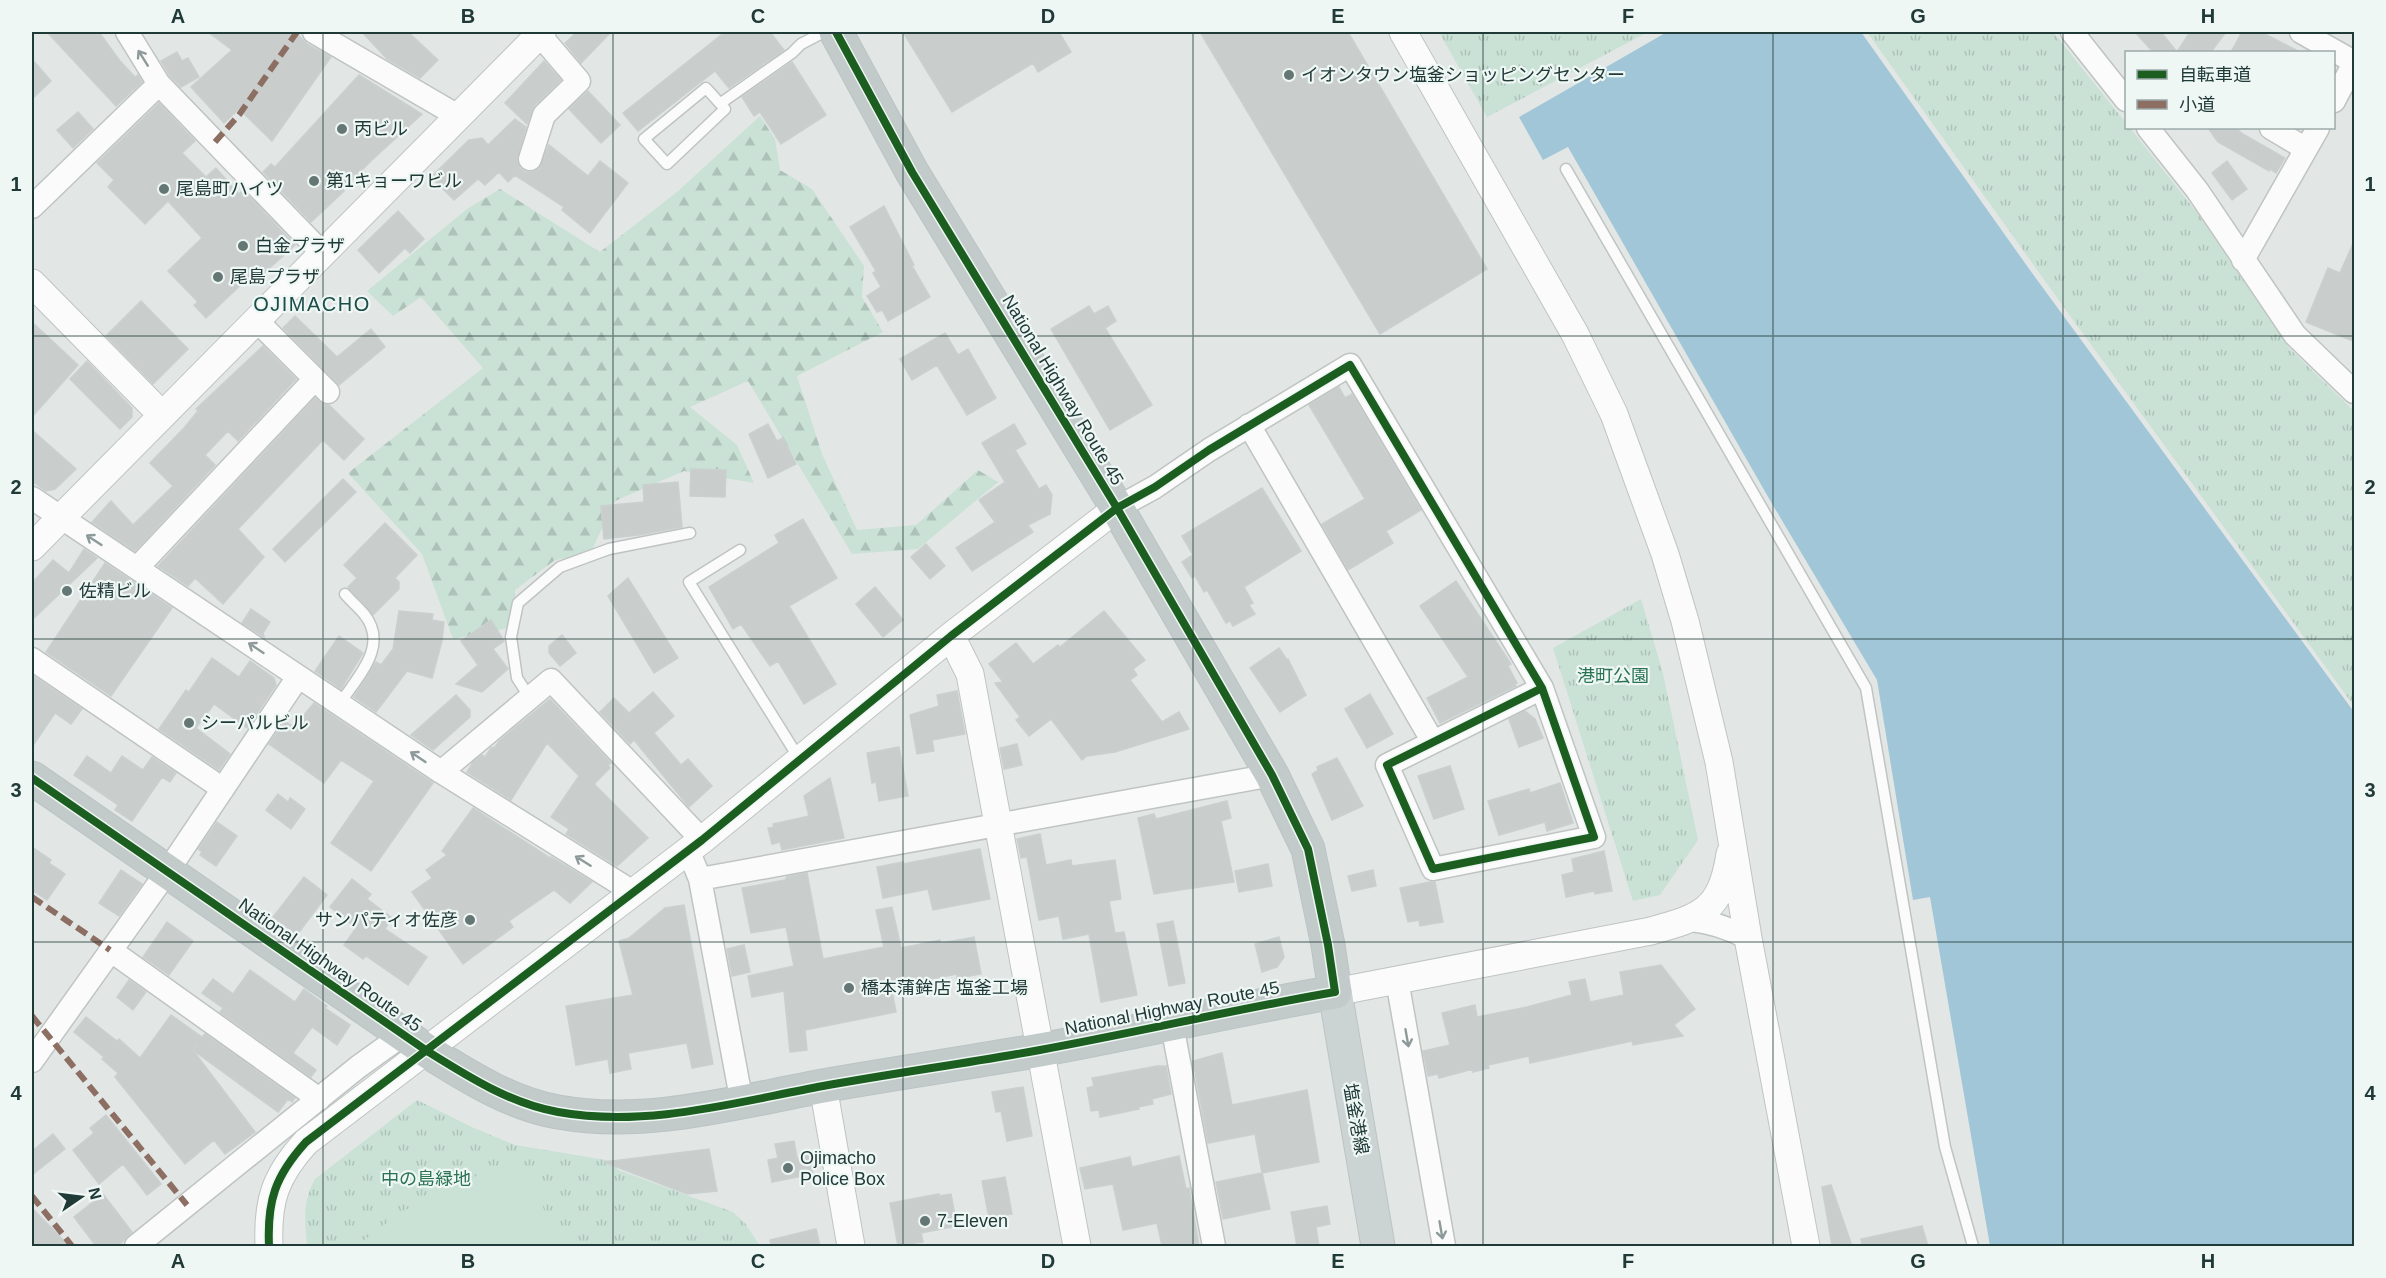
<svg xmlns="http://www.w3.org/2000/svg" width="2386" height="1278" viewBox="0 0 2386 1278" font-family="Arial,'Noto Sans JP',sans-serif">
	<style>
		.grass { fill: url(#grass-tufts) }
		.forest { fill: url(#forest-firs) }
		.pitch { fill: #cae1d5 }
		.water { fill: #a1c6d7 }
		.building { fill: #c9cecd; stroke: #cad0cf; stroke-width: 1.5 }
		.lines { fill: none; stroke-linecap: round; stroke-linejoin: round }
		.service-casing { stroke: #bfc4c3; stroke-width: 13 }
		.minor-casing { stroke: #bfc4c3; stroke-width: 25 }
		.tertiary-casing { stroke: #bfc4c3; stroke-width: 29 }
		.primary-casing { stroke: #bbc4c3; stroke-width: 35 }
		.trunk-casing { stroke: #bbc4c3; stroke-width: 35 }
		.service { stroke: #fbfbfb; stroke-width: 10 }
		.minor { stroke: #fbfbfb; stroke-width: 22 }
		.tertiary { stroke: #fbfbfb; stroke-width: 27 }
		.primary { stroke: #ccd4d3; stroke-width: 33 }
		.trunk { stroke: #c2caca; stroke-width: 33 }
		.quiet { stroke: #8d6e63; stroke-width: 6; stroke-dasharray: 12 6; stroke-linecap: butt }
		.cycleway-casing { stroke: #eff7f4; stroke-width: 11 }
		.cycleway { stroke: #1b5e20; stroke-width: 8 }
		.oneway { stroke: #8e9a9a }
		.grid { fill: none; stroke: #203a38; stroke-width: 1.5; stroke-opacity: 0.55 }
		.poi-dot { fill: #647775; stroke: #eff7f4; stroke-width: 2 }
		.labels { text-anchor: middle; stroke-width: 4.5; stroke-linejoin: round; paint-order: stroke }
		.poi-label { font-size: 18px; fill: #203a38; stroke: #eff7f4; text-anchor: start }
		.street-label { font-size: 18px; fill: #203a38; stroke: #eff7f4 }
		.park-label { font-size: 18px; fill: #297252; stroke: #eff7f4 }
		.neighbourhood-label { font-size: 20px; letter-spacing: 1.5px; fill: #1b4d49; stroke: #eff7f4 }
		.neatline { fill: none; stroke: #203a38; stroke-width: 2 }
		.grid-label { font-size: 20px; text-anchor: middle; font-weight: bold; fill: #203a38 }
	</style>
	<defs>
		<pattern id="grass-tufts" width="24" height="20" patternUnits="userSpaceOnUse" patternTransform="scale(1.5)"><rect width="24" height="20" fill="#cae1d5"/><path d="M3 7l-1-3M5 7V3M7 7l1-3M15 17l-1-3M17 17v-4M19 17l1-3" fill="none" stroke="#adc2b8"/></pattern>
		<pattern id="forest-firs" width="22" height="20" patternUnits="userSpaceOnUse" patternTransform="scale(1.5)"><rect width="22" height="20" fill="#cae1d5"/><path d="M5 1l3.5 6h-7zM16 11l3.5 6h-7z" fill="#adc2b8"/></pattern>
	</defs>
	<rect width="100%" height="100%" fill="#e2e7e6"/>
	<path class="grass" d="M1439 32H1648L1487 117Z
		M1867 32H2053L2126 123V128H2130L2198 214 2289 348 2354 411V706L2068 313Z
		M1641 599 1663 673 1698 840 1660 895 1633 901 1553 648Z
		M417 1100 474 1128 515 1145 612 1161 618 1170 733 1212 745 1223 760 1246H307C305 1222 302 1202 315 1179Z"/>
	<path class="forest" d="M760 116 775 139 780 170 812 189 864 266 862 297 883 332 797 376 822 454 857 530 916 525 978 470 998 482 918 549 852 554 748 381 690 407 737 445 754 483 684 471 615 501 590 554 555 560 515 590 513 627 453 639 422 554 348 473 483 368 421 297 393 316 367 291 467 209 500 189 600 252 677 192Z"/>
	<path class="pitch" d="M497 1166 530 1173 558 1246H356L403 1211Z"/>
	<path class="water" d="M1667 32H1861L2032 273 2354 712V1246H1990L1930 897 1913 900 1877 680 1771 502 1568 147 1543 160 1519 117Z"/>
	<path class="building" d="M47 32H99L120 61 135 77 138 75 142 82 116 106Z
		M208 32H295L307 44 331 57 272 141 239 109 224 123 191 87 232 50Z
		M362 32H408L438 60 420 78 387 59Z
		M577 32H611L581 63 565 43Z
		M725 32H770L784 50 729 88 715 71 638 131 623 113Z
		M903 32H1059L1071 52 1038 72 1033 63 952 112Z
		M1200 32H1348L1487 269 1380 334Z
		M2135 32H2161L2177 52 2190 32H2226L2211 52H2153Z
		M2242 32H2261L2300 52H2231Z
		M177 52 182 61 188 58 199 77 181 87 170 76 161 61Z
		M32 59 51 81 32 99Z
		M544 61 561 80 534 106 527 124 505 103Z
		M792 62 826 115 781 144 760 112 754 116 742 97Z
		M359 75 422 114 372 160 343 189 344 191 311 222 263 172 271 164 275 167Z
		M588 91 620 125 601 143 569 109Z
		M159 103 195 141 182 153 206 177 216 168 239 194 243 190 295 245 251 285 247 279 206 318 194 305 198 302 168 271 202 238 168 201 145 224 108 187 114 180 97 163Z
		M78 112 93 129 73 148 57 130Z
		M515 119 526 127 517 161 520 168 525 172H533L539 169 549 145 588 176 600 161 628 183 590 233 562 210 564 207 515 175 508 182 499 172 485 185 478 179 454 200 431 177 469 140 482 138 488 145Z
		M2208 128H2237L2241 133 2285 158 2276 173 2270 169 2269 171 2218 142Z
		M2227 161 2247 189 2232 200 2212 173Z
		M884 206 914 265 912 266 930 297 888 321 882 310 877 312 867 296 881 287 873 273 876 271 850 227Z
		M398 211 424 239 410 253 405 248 379 273 358 250Z
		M2355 239V342L2306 322 2328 268 2340 273Z
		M141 301 188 349 153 384 106 336Z
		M1089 306 1094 314 1108 306 1116 321 1105 328 1152 405 1110 430 1051 329Z
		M295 316 337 357 371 329 385 347 339 385 283 328Z
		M32 322 78 365 32 417Z
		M945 333 958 355 968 349 996 398 967 415 937 365 912 380 900 359Z
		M263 346 296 379 238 441 228 431 205 455 215 465 135 551 92 522 111 501 133 525 173 486 150 463 184 428 198 411 196 409Z
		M87 361 132 408V417L120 429 70 379Z
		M1339 387 1345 398 1352 394 1421 510 1386 531 1393 543 1348 570 1322 524 1365 499 1309 405Z
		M315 398 324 405H329L364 439 344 460 323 440 238 529 264 557 223 604 195 578 188 586 158 566Z
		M768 424 777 441 783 438 796 464 768 478 749 434Z
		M1014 424 1026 444 1015 450 1039 489 1046 485 1052 495 1050 514 1028 525 1033 532 972 571 956 548 995 522 979 500 1005 482 982 443Z
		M32 430 76 469 55 489 46 491 32 481Z
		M691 469 726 470 725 497 690 496Z
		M343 479 356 492 285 562 273 549Z
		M678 482 682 527 639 535 604 539 601 506 644 502 643 485Z
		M1262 488 1301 551 1244 587 1253 603 1249 605 1255 614 1233 626 1230 621 1226 623 1207 590 1204 592 1195 576 1192 578 1182 562 1193 555 1182 536Z
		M803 519 837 578 789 606 836 684 804 704 778 661 770 666 741 624 733 629 709 587 779 543 775 535Z
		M385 523 417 555 395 578 399 582V589L373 615 348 587 357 578 344 565Z
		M926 544 945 566 930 579 911 557Z
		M84 549 97 558 32 620V583L53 560 69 573Z
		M105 563 172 608 111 696 46 652Z
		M628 578 678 658 654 673 608 596Z
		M1456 581 1511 664 1508 666 1517 683 1515 684 1516 686 1440 723 1427 698 1468 677 1420 606Z
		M875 587 903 620 883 637 856 604Z
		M251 609 270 622 263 633 264 637 242 623Z
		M399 611 433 614 432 620 444 622 442 641 432 678 407 671 376 712 354 697 376 662 381 665 393 649Z
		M1104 611 1145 660 1133 669 1137 675 1130 680 1162 722 1179 712 1189 729 1115 752 1087 756 1082 760 1051 719 1029 736 1016 720 1020 717 995 683 1003 682 989 664 1016 643 1033 664 1058 645 1060 647Z
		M491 620 504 641 493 649 508 669 482 692 456 684 478 665 461 641Z
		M562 635 576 653 560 666 549 653V646Z
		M339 636 363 653 341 689 315 671Z
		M1279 648 1287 660 1288 659 1306 695 1280 712 1250 668Z
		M212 658 239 677 250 661 274 678 276 685 247 728 214 704 196 728 230 754 219 770 159 729 186 690 189 692Z
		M32 675 82 709 71 724 55 713 32 747Z
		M957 691 965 734 932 740 934 751 917 754 910 715 939 706 937 695Z
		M653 692 674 716 654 733 681 765 688 759 712 786 689 807 634 740 630 744 600 712 614 698 629 713Z
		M1370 694 1393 734 1367 748 1345 709Z
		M456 695 470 710V717L433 750 411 735Z
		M550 699 611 763 608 765 610 768 594 784 648 838 617 866 566 834 569 829 551 817 579 776 547 743 511 800 467 772 473 762 482 755 485 757 491 748 495 747 499 741Z
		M314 703 433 783 371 871 331 843 374 781 341 760 324 783 269 744 285 721 294 727Z
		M1525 711 1535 719 1543 738 1519 747 1509 719Z
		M1017 744 1022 765 1004 769 1000 748Z
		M899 747 908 796 879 801 876 782 872 783 867 753Z
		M87 756 111 773 122 756 143 770 152 757 176 773 170 782 162 777 132 821 115 810 118 805 74 775Z
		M1337 758 1363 806 1332 820 1312 774 1318 770 1317 767Z
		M1450 766 1464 809 1434 819 1418 776Z
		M830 778 844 838 782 850 780 842 772 844 768 828 774 827 773 824 809 816 804 796Z
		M1560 783 1573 823 1547 831 1545 822 1499 835 1488 801 1529 789 1530 793Z
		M278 794 288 802 290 798 305 809 291 829 266 810Z
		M1227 801 1231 818 1221 821 1234 882 1154 894 1138 818 1154 814 1156 819Z
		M473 808 550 858 551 857 592 882 570 903 554 890 509 921 513 927 463 964 412 892 432 878 426 870 447 855 442 851Z
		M217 822 237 836 216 866 200 855 202 852 198 849Z
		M1040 834 1046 865 1071 860 1072 866 1115 860 1121 899 1109 901 1115 933 1124 932 1137 995 1101 1002 1089 934 1063 939 1059 916 1039 920 1027 857 1021 858 1017 839Z
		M32 847 51 860 49 863 65 874 47 900 32 890Z
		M980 849 990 899 933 910 928 889 883 898 877 867 903 862V864Z
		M1604 851 1612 891 1595 894 1594 891 1566 897 1562 875 1574 872 1572 859Z
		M1268 864 1272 886 1239 892 1235 871Z
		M121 870 142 884 119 916 99 903Z
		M1373 870 1376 886 1352 891 1348 876Z
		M807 873 823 959 884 947 876 910 892 907 901 948 940 940 941 943 974 937 981 974 957 978V974L891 987 896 1012 805 1030 807 1050 790 1052 784 991 752 997 748 976 794 966 786 927 751 933 742 888 785 880 787 877Z
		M304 877 327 895 297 935 273 917Z
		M352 879 371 894 367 899 392 918 385 929 427 957 408 985 366 956 363 959 344 945 356 928 330 907Z
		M1430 882H1435L1443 922 1420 926 1419 920 1408 922 1400 888Z
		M684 905 713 1064 692 1068 687 1043 628 1053 631 1069 610 1073 608 1059 576 1065 566 1006 633 995 619 941 629 938 665 908Z
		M1173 921 1185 983 1169 986 1157 924Z
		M167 922 193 941 169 975 143 957Z
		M1279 937 1284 957 1277 967 1262 972 1255 944Z
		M744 945 750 972 732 976 727 949Z
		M1661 965 1695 1009 1674 1025 1683 1036 1633 1045 1632 1041 1530 1063 1529 1056 1488 1065 1489 1068 1473 1072V1069L1439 1078 1438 1074 1428 1076 1423 1051 1450 1045 1442 1013 1475 1005 1477 1017 1527 1007 1572 995 1569 982 1585 979 1590 1002 1624 995 1620 972Z
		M250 970 295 1002 304 989 327 1006 325 1008 350 1025 337 1045 312 1027 293 1053 316 1070 311 1077 220 1012 223 1008 202 993 213 979 233 994Z
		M129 980 146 992 133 1010 117 997Z
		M171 1015 202 1037 205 1034 295 1098 292 1102 288 1099 278 1112 193 1050 198 1043 192 1049 255 1132 225 1154 214 1140 185 1164 115 1077 118 1073 102 1059 104 1057 74 1032 86 1017 117 1041 119 1039 140 1058Z
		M1222 1053 1232 1105 1307 1090 1319 1162 1262 1173 1255 1134 1208 1143 1193 1061Z
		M1157 1066H1166L1171 1094 1152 1099 1153 1104 1138 1107 1139 1109 1100 1117 1099 1110 1091 1111 1087 1088 1094 1086 1092 1078Z
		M1023 1087 1032 1136 1007 1141 1001 1111 996 1112 992 1092Z
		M106 1115 161 1184 147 1195 123 1164 99 1184 73 1150 94 1133 90 1128Z
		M53 1134 65 1149 32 1175V1151Z
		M794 1141 797 1158 809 1155 813 1174 772 1182 768 1160 778 1158 775 1144Z
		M709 1149 717 1191 687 1194 604 1162Z
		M1179 1156 1186 1189 1189 1188 1199 1246H1162L1157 1223 1123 1230 1113 1184 1085 1189 1080 1168 1130 1157 1132 1167Z
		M1262 1173 1270 1209 1223 1219 1216 1182Z
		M1005 1177 1012 1214 989 1218 982 1181Z
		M1831 1185 1852 1246H1832L1822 1187Z
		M103 1194 132 1232 118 1246H96L74 1217Z
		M939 1194V1196L951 1194 957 1226 921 1233 923 1242 898 1246 890 1203Z
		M1327 1206 1330 1224 1316 1227 1319 1246H1297L1291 1212Z
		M32 1208 69 1246H32Z
		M1922 1226 1928 1246H1862L1861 1239Z
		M816 1229 820 1246H771L770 1240Z"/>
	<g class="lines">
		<g class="service-casing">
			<path id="service" d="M706 88 725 109 667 164 644 139Z
				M721 103 792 53 801 44 824 32
				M1566 169 1866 688 1945 1147 1973 1246
				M740 550 689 582 800 760
				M530 698 517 678 511 637 518 603 560 567 609 549 690 533
				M339 705C357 677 390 646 364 614 358 607 351 601 345 594"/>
		</g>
		<g class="minor-casing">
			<path id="minor" d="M127 32 159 84 323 254
				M314 32 458 116
				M2072 32 2126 100
				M2301 32 2354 62
				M2334 101 2354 63
				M2148 128 2197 190 2295 335 2354 392
				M2271 128 2306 149
				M530 159 544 115 579 81 539 34
				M32 207 159 84
				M2243 260 2318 128
				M256 320 328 392
				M1249 425 1433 742
				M32 498 441 772 633 892
				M1117 508 1155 487 1209 450 1350 365 1542 688 1594 837 1433 869 1387 765 1542 688
				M137 568 315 379
				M32 659 223 789
				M441 772 551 680 702 840
				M688 850 700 879 1272 775
				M700 879 742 1103
				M1691 920C1712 922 1729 928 1748 938
				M110 950 319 1099
				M1397 980 1444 1246
				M1172 1025 1214 1246
				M32 1061 167 872 298 677
				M136 1246 358 1067 404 1034"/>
		</g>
		<g class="tertiary-casing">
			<path id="tertiary" d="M1403 32 1575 334 1614 414 1665 554 1685 621 1719 762 1748 938 1806 1246
				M32 283 161 414
				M32 547 542 32
				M951 636 970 674 1077 1246
				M1335 992 1651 931C1701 917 1721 912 1730 854
				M823 1086 851 1246
				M269 1246C267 1201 275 1176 306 1142L702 840 951 636 1117 508"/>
		</g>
		<g class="primary-casing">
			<path id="primary" d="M1335 992 1378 1246"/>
		</g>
		<g class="trunk-casing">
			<path id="trunk" d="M32 778 427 1051C467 1076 511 1104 558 1112 647 1128 736 1102 823 1086 895 1073 968 1063 1040 1050 1139 1032 1236 1009 1335 992L1328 945 1308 849 1272 775 1117 508 912 172 836 32"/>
		</g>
		<use href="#service" class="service"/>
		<use href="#minor" class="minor"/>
		<use href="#tertiary" class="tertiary"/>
		<use href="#primary" class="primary"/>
		<use href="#trunk" class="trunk"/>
		<path class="quiet" d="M215 142 239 115 297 32
			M32 897 110 950
			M32 1016 187 1205
			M32 1196 72 1246"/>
		<g class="cycleway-casing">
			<path id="cycleway" d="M32 778 427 1051C467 1076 511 1104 558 1112 647 1128 736 1102 823 1086 895 1073 968 1063 1040 1050 1139 1032 1236 1009 1335 992L1328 945 1308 849 1272 775 1117 508 912 172 836 32
				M269 1246C267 1201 275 1176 306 1142L702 840 951 636 1117 508 1155 487 1209 450 1350 365 1542 688 1594 837 1433 869 1387 765 1542 688"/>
		</g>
		<use href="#cycleway" class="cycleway"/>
	</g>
	<defs><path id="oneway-shaft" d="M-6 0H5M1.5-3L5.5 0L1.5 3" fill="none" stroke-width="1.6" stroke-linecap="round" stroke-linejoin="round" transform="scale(1.5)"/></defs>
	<g class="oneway">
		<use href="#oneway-shaft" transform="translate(143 58) rotate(-122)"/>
		<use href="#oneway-shaft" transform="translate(94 540) rotate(-147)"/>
		<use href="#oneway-shaft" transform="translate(256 648) rotate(-146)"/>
		<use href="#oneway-shaft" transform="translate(418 757) rotate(-146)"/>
		<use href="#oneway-shaft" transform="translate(583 861) rotate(-148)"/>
		<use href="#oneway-shaft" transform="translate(1407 1038) rotate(80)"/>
		<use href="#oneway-shaft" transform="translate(1441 1230) rotate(80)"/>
	</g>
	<path class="grid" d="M323 32V1246M613 32V1246M903 32V1246M1193 32V1246M1483 32V1246M1773 32V1246M2063 32V1246M32 336H2354M32 639H2354M32 942H2354"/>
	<g class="poi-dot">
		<circle cx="1289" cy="75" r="6"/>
		<circle cx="342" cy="129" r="6"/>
		<circle cx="314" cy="181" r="6"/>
		<circle cx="164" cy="189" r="6"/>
		<circle cx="243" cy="246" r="6"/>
		<circle cx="218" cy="277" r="6"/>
		<circle cx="67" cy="591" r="6"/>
		<circle cx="189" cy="723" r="6"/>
		<circle cx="470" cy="920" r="6"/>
		<circle cx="849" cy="988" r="6"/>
		<circle cx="788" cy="1168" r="6"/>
		<circle cx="925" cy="1221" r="6"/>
	</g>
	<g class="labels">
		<g class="poi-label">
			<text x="1301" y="81">イオンタウン塩釜ショッピングセンター</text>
			<text x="354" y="135">丙ビル</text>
			<text x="326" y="187">第1キョーワビル</text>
			<text x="176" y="195">尾島町ハイツ</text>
			<text x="255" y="252">白金プラザ</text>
			<text x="230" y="283">尾島プラザ</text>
			<text x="79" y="597">佐精ビル</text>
			<text x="201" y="729">シーパルビル</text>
			<text x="458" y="926" text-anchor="end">サンパティオ佐彦</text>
			<text x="861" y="994">橋本蒲鉾店 塩釜工場</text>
			<text x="800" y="1164">Ojimacho<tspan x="800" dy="21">Police Box</tspan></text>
			<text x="937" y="1227">7-Eleven</text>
		</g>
		<g class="street-label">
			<text transform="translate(1063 390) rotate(59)" y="6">National Highway Route 45</text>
			<text transform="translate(330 965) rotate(35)" y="6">National Highway Route 45</text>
			<text transform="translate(1172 1008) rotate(-11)" y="6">National Highway Route 45</text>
			<text transform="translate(1356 1119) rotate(80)" y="6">塩釜港線</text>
		</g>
		<g class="park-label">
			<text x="1613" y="682">港町公園</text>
			<text x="426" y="1185">中の島緑地</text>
		</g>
		<g class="neighbourhood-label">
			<text x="312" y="311">OJIMACHO</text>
		</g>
	</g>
	<rect width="2386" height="1278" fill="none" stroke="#eff7f4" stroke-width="66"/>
	<rect x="2125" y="51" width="210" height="78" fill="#eff7f4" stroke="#9caba9" stroke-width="1.5"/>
	<rect x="2137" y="70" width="30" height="9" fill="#1b5e20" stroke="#9caba9" stroke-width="1.5"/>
	<text x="2179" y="81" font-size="18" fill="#203a38">自転車道</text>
	<rect x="2137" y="100" width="30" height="9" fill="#8d6e63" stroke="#9caba9" stroke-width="1.5"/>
	<text x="2179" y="111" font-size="18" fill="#203a38">小道</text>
	<g transform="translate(81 1197) rotate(76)" stroke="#eff7f4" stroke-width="4.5" paint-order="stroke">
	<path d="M0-4.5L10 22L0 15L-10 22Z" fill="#203a38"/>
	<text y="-9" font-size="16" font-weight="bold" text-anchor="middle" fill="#203a38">N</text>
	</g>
	<rect x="33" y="33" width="2320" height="1212" class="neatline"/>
	<g class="grid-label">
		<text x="178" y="23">A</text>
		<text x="468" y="23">B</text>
		<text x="758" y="23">C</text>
		<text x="1048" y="23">D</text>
		<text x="1338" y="23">E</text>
		<text x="1628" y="23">F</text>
		<text x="1918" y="23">G</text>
		<text x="2208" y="23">H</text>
		<text x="16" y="191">1</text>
		<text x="2370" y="191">1</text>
		<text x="16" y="494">2</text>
		<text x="2370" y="494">2</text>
		<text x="16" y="797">3</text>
		<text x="2370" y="797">3</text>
		<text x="16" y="1100">4</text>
		<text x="2370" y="1100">4</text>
		<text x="178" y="1268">A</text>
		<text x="468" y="1268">B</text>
		<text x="758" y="1268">C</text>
		<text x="1048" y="1268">D</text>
		<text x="1338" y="1268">E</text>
		<text x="1628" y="1268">F</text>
		<text x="1918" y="1268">G</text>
		<text x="2208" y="1268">H</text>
	</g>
</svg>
